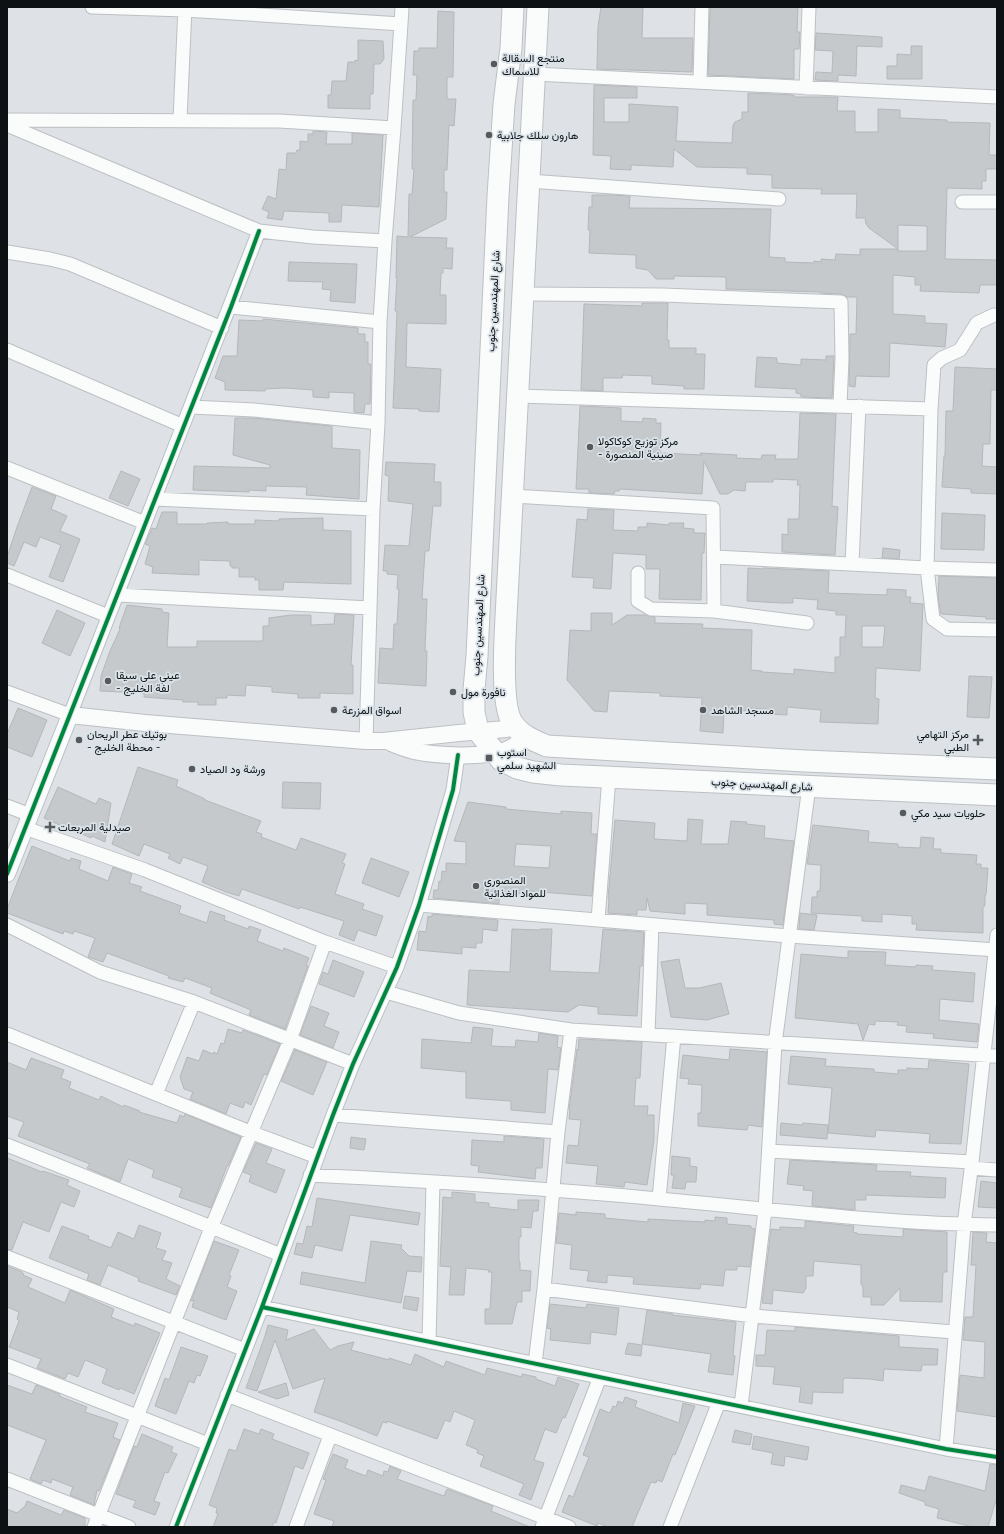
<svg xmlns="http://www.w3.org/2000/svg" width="1004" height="1534" viewBox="0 0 1004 1534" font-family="Mulish,Vazirmatn,sans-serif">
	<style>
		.building { fill: #c5c9cc; stroke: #b4b8ba; fill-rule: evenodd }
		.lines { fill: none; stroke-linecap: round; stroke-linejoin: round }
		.minor-casing { stroke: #bcc0c3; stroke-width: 15 }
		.tertiary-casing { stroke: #bcc0c3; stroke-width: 18 }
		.trunk-casing { stroke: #bcc0c3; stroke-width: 23 }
		.minor { stroke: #fafbfb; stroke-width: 13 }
		.tertiary { stroke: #fafbfb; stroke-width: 16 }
		.trunk { stroke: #fafbfb; stroke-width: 21 }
		.cycleway-casing { stroke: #dae3e9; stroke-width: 6 }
		.cycleway { stroke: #00873e; stroke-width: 4 }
		.poi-dot { fill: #575a5d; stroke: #dae3e9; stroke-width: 1.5 }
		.labels { text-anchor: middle; stroke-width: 3.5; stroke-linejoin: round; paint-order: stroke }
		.poi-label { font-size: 11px; fill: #0e1113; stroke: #dae3e9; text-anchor: start }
		.street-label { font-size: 11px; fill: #0e1113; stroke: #dae3e9 }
	</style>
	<rect width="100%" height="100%" fill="#dee2e6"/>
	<path class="building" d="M601 7H643L642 38H693L692 72 597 69 598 27Z
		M710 7H798L797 32H800L799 49H794V79L708 75Z
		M438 11 454 12 453 77H447V99H456L454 126 449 125 447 170H444V192H447L446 219 410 237 447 238 446 248H453L452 269 443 268V273H441L440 295H446V324L407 323 406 367 441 369 439 412 419 411V409L393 408 397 311H395L397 278H396L397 236 408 237 409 194H412L414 169H412L413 100H416L417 75H413L414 51H419V48H437Z
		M816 33 882 37V47L857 46 856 76 838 75V81L815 80 816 72 832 73 833 51 815 50Z
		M358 40 383 41 384 59 380 64H374L373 94H370V109L328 108V95H331L332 81H346L348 62H355V60L358 61Z
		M911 46H922V79H887V66H897V54L911 55Z
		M594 85 637 87V98H604V122H629V104L678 107 676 141 732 143 733 125 735 122 742 119V112H748V93L794 95V97H838L837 111H855V132H878V109L900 110V118L947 120V122L990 123 989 155H997V169H986V181H982V189L947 188 945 259 997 260V285H980L979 293 920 291 921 285H915V277L893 275V314L925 316V323L947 324 945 347 890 343 889 377 856 376 855 387 849 386 850 334H856L857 297H847L841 294 820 293V292L726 289V277L674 276V279H656L648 270 636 268V255L589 253 590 230H588L589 207H592V195H611L630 196 629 208 771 209 769 257 785 258V262L814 263V261L821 262V259L835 260 836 254 860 255V249H898L869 228 866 224 865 218H856L857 194H821L822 189 772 188V175L747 174V168L697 167 674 149 673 167 631 165V170L610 169 611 156 593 155ZM898 225 927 226V251H898Z
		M313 131 327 132 326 144H352V133L383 135 379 207 342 205 341 222H329V213L284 211 282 220 267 218 269 212 262 209 268 196 276 199 279 169 286 170 287 153H296L297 150H300V141L308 142V134H313Z
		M289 262 357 264 355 303 330 301 331 290 322 289 323 282 288 281Z
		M642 303H668L667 340H669V348H696V354H705L704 389H684V386L652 384V376L623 375 622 378H603V391L581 390 584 304 642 306Z
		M263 319 358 328V334H365V342H368V364H371L370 404H365L364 413 354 412V393L329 392V398L313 397V390L286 388 265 389V391L225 390V382L215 378 223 356H237L239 320 263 321Z
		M826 356H834L832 398 801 397V394L796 393V389L755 387 757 357 777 358V363L801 365V359L826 360Z
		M955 367 997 369V390H991L990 444H983L982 466 997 467V494L971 493V489L942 487 944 456H945L946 411H953Z
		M580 406 621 408V421L642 422 643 418 656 419V423H661L660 453 702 455 700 453 737 455 736 458 761 459 762 455H776L775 459H798L800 413 836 414 832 506 838 507 835 555 782 552V534L788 535V519H799L800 485H797L798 480 773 479V482H746L745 491 734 490 728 494H720L704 461 702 494 620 489 619 491H615L614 494 589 493V489H576Z
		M235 418H253L332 426V448L360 450 359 499 306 495 307 487 266 486V491L249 490V492L193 490 194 466 270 468V465L233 455Z
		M386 462 435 464 434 482H441V506H433L429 551H425L422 599H427L425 651H427L426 686 378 683 380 648 393 649 394 624H397L399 589H397L398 575 387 574V571H383L385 545 409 546 413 504 388 501 389 476 385 475Z
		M121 471 140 479 128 506 109 498Z
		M32 487 56 496 51 509 67 516 60 531 80 539 63 582 49 577 61 545 40 537 36 547 24 542 14 566 7 563V557L17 527Z
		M588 509 614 510 613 530 638 531V527H647V523L669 525V523H684L683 528 694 529V533H705L704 553H702L701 600 659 599 660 569H646V555L613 553 611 589 593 588 594 578 572 577 577 519 587 520Z
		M162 512H177V524H207V523L228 522V524H255V520L279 521V519L323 518V530L351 531V584L284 582 283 590H259V580H255V577H239V568H232V566H230V561L199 560V575L152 573 153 567 145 564 150 546 145 544 152 528 156 529Z
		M942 513 985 515 984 550 941 549Z
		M883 548 900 550 899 559 882 558Z
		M748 568 763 569V568L829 571 828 593 887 595V589L906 590V597H911L910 603 923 604 920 671 876 668 875 698 879 699 878 724 820 722 821 710 787 707V715L767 714V709L746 708V711L724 710 723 733 700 731 702 698 660 696V693L609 691 607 712 594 711 567 680 570 630 591 631V613H612V625L627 615H646L655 617V623L703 624 702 628 752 630 751 670 762 671V672L794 674V669L835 673V657H840V637H845L846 615H836V611L817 609 818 600 793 598V603H781L747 601ZM862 626H885L883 647H862Z
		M939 576 997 578V619H986V617L941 614 938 597Z
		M127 605 162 609V612L169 613 167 647H197V641H263V626H269V618L291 615H311V625L334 624 335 614 354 615 351 665H353V694L320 693V698H298V694L272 692V687L246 685 245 696 227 695V698H216V705H198V702H183V700L144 697V693L100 691 101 676 110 651 120 629 119 628Z
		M57 610 85 623 70 656 42 643Z
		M969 676 992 677 989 718 967 717Z
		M18 708 47 720 32 757 7 747V734Z
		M138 767 178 780 176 786 205 799V800L261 821 256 832 262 834 261 837 296 850 301 838 346 854 342 863 345 864 335 894 364 904 362 909 383 916 376 936 358 930 354 941 339 935 344 921 300 907 299 909 242 889 239 896 226 892 202 882 208 866 183 857 180 864 168 858 170 854 144 844 139 856 112 844Z
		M283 782 321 783 320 809 282 808Z
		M58 787 96 804 99 798 111 803 105 842 92 836 91 838 78 832 77 833 44 818Z
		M468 802 506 807V809L561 814V811L592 813 591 834H597L592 896 527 891V894L499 893V904L433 898 434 890H438L439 881 441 882 442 871 446 872V863L466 864V842L454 841ZM516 844 551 846 549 868 514 866Z
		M688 819 703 820 701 844H728L731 821 747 822 746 824 765 826 764 838 794 841 783 925 774 924V920L707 915V904L685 903V914L650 911 647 898 646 910H637V915L608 913 609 898H608L615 820 655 823 654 839 687 841Z
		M813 825 869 831 868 842 898 844V847L920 848 921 837 934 838 933 849H941V853L977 855 976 864H981V868H988L986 895H985V906H983V933L916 930 917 924H912V916L882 914V922L862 921V916L811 913 812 897H817V891H820L821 865 807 864Z
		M32 846 70 861 71 858 81 861 79 869 108 881 113 867 132 874 129 883 142 887 140 891 181 906 179 913 207 923 210 911 225 916 224 920 248 929 249 926 261 930 257 941 283 951 284 948 309 958 306 965 308 966 285 1029 249 1015 251 1010 210 993 212 988 185 978 183 982 168 978 169 976 107 953 103 962 88 957 95 938 74 931 73 934 64 931 63 934 7 913V909L17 883Z
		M371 858 409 872 399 897 362 883Z
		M800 913 817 915 814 930 799 929Z
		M432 914 498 920 497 931 483 929 482 943H476V948L462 947V954L417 950 419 931 426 932 428 916 432 917Z
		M512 929 539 930 540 929H552L550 971 599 973 603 929 644 932 642 966H640L637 1016 598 1014V1007L579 1005 568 1012 467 1005 469 970 510 972Z
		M848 951 886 952 885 965 916 967V965L933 966 932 970 975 973 973 1002 940 999 939 1020 979 1024 977 1042 933 1038 934 1034 906 1032 907 1026 897 1025 898 1022 875 1021V1025L869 1024 863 1040 858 1024 795 1018 801 954 848 958Z
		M679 959 685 988H699L721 983 729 1014 707 1020 671 1017 661 962Z
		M333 960 364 972 354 997 319 984 323 972 328 974Z
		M311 1006 329 1013 324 1026 339 1032 333 1048 300 1035Z
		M473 1027 493 1029 491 1046 515 1047 516 1040 538 1042 539 1033 558 1036 557 1047 561 1048 558 1070 548 1069 545 1113 511 1110V1101L466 1098V1072L421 1068 422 1039 471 1043Z
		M228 1029 242 1033 243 1030 280 1044 267 1075 264 1074 251 1105 245 1102 243 1108 230 1103 226 1114 190 1099 193 1092 184 1089 180 1077 187 1057 199 1061 203 1050 213 1054 214 1052 217 1054 221 1043 224 1044Z
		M579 1039 642 1042 640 1078H636L634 1106H648L647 1115H654V1140L647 1185 625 1182 624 1187 596 1184 598 1166 566 1163 568 1145 578 1146 581 1120 569 1119 570 1110H569L577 1049 578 1050Z
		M730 1049 767 1052 762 1127 748 1125 747 1130 698 1126V1113H701L702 1085 688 1084 689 1079 680 1078 683 1055 729 1060Z
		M295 1050 327 1062 313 1095 281 1081Z
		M791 1056 826 1059 825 1066 874 1069V1072L898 1074V1070H907V1068L928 1069 929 1060 969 1064 961 1144 929 1143 930 1134 920 1133 876 1130 875 1137 828 1133 832 1088 788 1084Z
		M31 1058 64 1070 61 1078 71 1082 69 1088 99 1100 101 1096 123 1107 124 1105 140 1111 139 1112 177 1123 180 1115 184 1117 185 1114 241 1137 228 1166H227L211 1208 179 1197 182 1188 152 1177 154 1170 128 1159 120 1182 87 1168 90 1164 18 1136 24 1122 7 1116V1062L26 1070Z
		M781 1123 802 1125 803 1123 828 1125 827 1139 780 1135Z
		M504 1136 544 1139 542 1168H536L535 1179 478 1172 479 1166 471 1165 472 1140 504 1142Z
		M351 1137 366 1139 364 1150 350 1148Z
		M256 1143 272 1149 266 1163 285 1170 276 1193 249 1182 251 1175 243 1172Z
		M672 1156 690 1158V1166L697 1167 696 1182H686L685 1189 672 1188 674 1175H671Z
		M7 1158 42 1172 43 1171 69 1180 67 1185 80 1191 74 1207 61 1202 49 1232 23 1222 12 1250 7 1249Z
		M790 1160 877 1165 876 1171 911 1172 910 1176 946 1178 945 1198 866 1195V1200H855V1210L812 1206 813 1191 803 1190 804 1186 787 1184Z
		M981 1181 997 1183V1208L978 1207Z
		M452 1192 475 1194V1202L489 1203V1207L518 1210V1200H539L538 1211H533L531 1228 521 1227V1237H519V1262H520V1270L531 1271 530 1291H522V1302H517L512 1324H485V1309H490L492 1272H488L489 1270 466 1268 464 1295H449L451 1267 440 1266 443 1197 452 1198Z
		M317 1198 420 1213 418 1225 350 1215 342 1251 315 1245 312 1258 294 1254 297 1243 303 1244 307 1226 312 1227Z
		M576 1212 605 1214V1218L648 1222V1219L705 1222V1220L715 1221V1217L727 1218V1224L751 1226V1228L755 1229 750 1267 737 1266V1270H725L723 1286 701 1284 700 1289 633 1284 634 1278 633 1277 607 1275V1283L587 1281 589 1271 570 1269 572 1245 556 1243 559 1213 576 1215Z
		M805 1221 854 1226 853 1232 857 1233V1234L903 1237V1229L947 1232V1272H943L942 1302 900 1301V1288L884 1305H871V1297H863V1287L861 1284V1265L814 1261 813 1276H806V1288L803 1293 773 1290 772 1304 762 1303 771 1229 780 1230V1227L805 1228Z
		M139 1225 161 1233 156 1248 166 1251 162 1260 172 1263 166 1279 180 1286 176 1295 138 1281 139 1278 108 1265 100 1285 87 1280 89 1274 49 1258 62 1226 89 1236 88 1239 111 1248 118 1232 134 1239Z
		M973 1232 987 1233 986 1242 997 1243V1417L957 1411 960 1375 984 1378 985 1342 963 1340 965 1317H973L976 1265H971Z
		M214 1241 239 1250 229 1275 231 1276 227 1287 237 1291 226 1320 192 1307 194 1300 191 1301Z
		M371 1241 402 1245 401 1248 409 1256 422 1257 421 1272 407 1271 401 1303 300 1284 302 1272 365 1283Z
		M7 1266 22 1272V1273L24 1274 23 1275 32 1279 28 1287 65 1303 70 1290 114 1309 111 1317 134 1326 135 1323 160 1333 134 1394 120 1388 119 1390 102 1383 107 1369 85 1360 78 1377 68 1373 65 1379 37 1368 41 1359 9 1347 19 1321 17 1319 19 1312 7 1307Z
		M405 1296 419 1298 417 1311 403 1308Z
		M550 1304 586 1308 587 1304 619 1308 616 1335 591 1332 590 1344 550 1340 551 1329 547 1328Z
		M647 1310 673 1314 672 1315 736 1322 733 1355 735 1356 733 1375 708 1372 711 1354 642 1344Z
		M268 1325 288 1330 286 1340 314 1329 330 1350 338 1346 354 1342 351 1350 389 1360V1358L411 1365 415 1354 444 1367 446 1361 485 1375 487 1368 522 1377V1374L536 1377V1379L555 1386 558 1377 579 1384 565 1418 563 1417 556 1433 545 1429 534 1460 544 1463 531 1500 519 1495 524 1484 480 1466 484 1456 477 1453 478 1450 466 1445 475 1420 454 1411 450 1422 445 1420 437 1439 387 1421V1423L383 1422 377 1436 340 1421 314 1412 325 1378 293 1389 275 1340 257 1391 246 1388 265 1336Z
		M795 1327 899 1336V1347L938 1349 937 1365H922L921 1371 884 1369 883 1381 870 1379 846 1378 843 1379V1393L813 1392 812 1404 799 1402 801 1387 773 1384 775 1367 756 1366V1355H765L767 1330 795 1331Z
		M628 1343 642 1345 641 1356 625 1354Z
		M181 1347 208 1356 200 1376 197 1375 194 1383 189 1381 176 1414 155 1406 165 1378 169 1380Z
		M286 1383 289 1395 277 1399 258 1392Z
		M7 1385 32 1394 36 1385 60 1394 59 1396 87 1407 85 1412 118 1423 113 1437 120 1440 99 1491 97 1490 94 1505 70 1495 73 1487 52 1479 51 1483 43 1480 41 1484 30 1479 46 1440 7 1425Z
		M625 1397 637 1401 635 1407 679 1423 683 1403 695 1406 675 1455 673 1454 662 1482 657 1480 656 1483 651 1482 632 1527H608L598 1523 597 1526 562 1512 569 1495 573 1497 589 1457 583 1455 600 1409 610 1413 613 1406 616 1407 618 1401 623 1403Z
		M244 1429 259 1434 261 1429 274 1434 272 1439 309 1453 303 1469 295 1466 276 1523 274 1522 272 1527H213L218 1514 216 1513 217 1508 209 1505 229 1449 236 1451Z
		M735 1430 752 1434 750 1445 732 1442Z
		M142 1434 173 1447 171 1452 177 1454 168 1473 165 1472 154 1501 160 1503 155 1515 133 1507 136 1501 116 1494 134 1446 137 1447Z
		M754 1436 809 1447 807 1460 785 1456 784 1466 771 1464 773 1453 752 1449Z
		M333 1454 348 1460 345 1468 366 1476 368 1470 383 1476 384 1471 388 1472 390 1466 401 1471 397 1479 444 1496 447 1489 493 1506 491 1511 530 1527H332L334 1521 314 1514 326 1480 323 1479Z
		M990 1464 997 1465V1497L988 1527H973L937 1518 939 1509 925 1505V1502L899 1493 901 1485 925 1491 929 1476 985 1491Z
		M27 1501 61 1515 64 1510 85 1518V1525L86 1527H7V1509L17 1513 25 1506Z"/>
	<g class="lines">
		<g class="minor-casing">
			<path id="minor" d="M92 7 185 10 401 24 402 7
				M535 74 997 97
				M700 82 702 7
				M806 88 809 7
				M7 120 279 121 394 128
				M180 120 185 7
				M7 125 259 231 313 237 385 241 394 128 401 24
				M529 181 779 199
				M962 202H997
				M7 252 50 259 70 264 222 328
				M523 294 663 295 841 302 842 359 840 405
				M231 307 380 322
				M7 350 183 426
				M518 396 931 409
				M191 407 254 410 378 423
				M7 468 145 523
				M513 496 713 508 714 611 807 623
				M154 499 373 509
				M715 557 927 568 931 409 934 365 942 358 960 350 977 323 994 315H997
				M852 564 859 406
				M997 570 927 568 933 619 947 629 997 630
				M638 573V601L651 609 714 611
				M7 575 108 616
				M117 595 370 608
				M7 692 70 715 259 231
				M366 741 373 509 378 423 380 322 385 241
				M7 806 30 815
				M25 828 145 870 325 942 397 967
				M419 905 789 936 997 950
				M598 920 609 777
				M7 925 100 972 194 1002 353 1064
				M386 992 459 1013 571 1030 997 1056
				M7 1034 250 1132 317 1157
				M648 1035 652 925
				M156 1094 194 1002
				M333 1115 558 1132
				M7 1145 281 1255
				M769 1151 972 1162
				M971 1168 997 1170
				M310 1175C427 1181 543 1188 659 1199 771 1209 884 1224 997 1225
				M659 1199 674 1036
				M7 1257 245 1350
				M544 1289 753 1316 954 1332
				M262 1307 946 1449 997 1457
				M429 1342 433 1182
				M535 1364 544 1289 558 1132 571 1030
				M7 1365 208 1444
				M227 1395 569 1527
				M741 1406 765 1210 775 1044 809 786
				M946 1449 964 1225 972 1162 997 935
				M7 1479 129 1527
				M94 1527 211 1228 290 1040 325 942
				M176 1527 262 1307 333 1115 353 1064 397 967 419 905 453 790 458 755
				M296 1527 330 1436
				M542 1527 600 1377
				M670 1527 719 1402"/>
		</g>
		<g class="tertiary-casing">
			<path id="tertiary" d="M391 743C398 746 406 749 414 751 437 756 484 758 506 750 514 747 520 742 527 737
				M7 874 70 715 145 723 366 741H383L459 733 506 729 512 724"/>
		</g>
		<g class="trunk-casing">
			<path id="trunk" d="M513 7 511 48 504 104 498 196 477 656 474 690V712L478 731 501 760 517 768 533 772 561 775 997 795
				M538 7 506 617C505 640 500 709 514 725 522 736 535 741 547 746L805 761 997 769"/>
		</g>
		<use href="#minor" class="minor"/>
		<use href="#tertiary" class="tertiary"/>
		<use href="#trunk" class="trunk"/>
		<g class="cycleway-casing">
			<path id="cycleway" d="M7 874 231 307 259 231
				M262 1307 946 1449 997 1457
				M176 1527 262 1307 333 1115 353 1064 397 967 419 905 453 790 458 755"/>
		</g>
		<use href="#cycleway" class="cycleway"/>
	</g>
	<g class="poi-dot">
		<circle cx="494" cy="64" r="4"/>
		<circle cx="489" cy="135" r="4"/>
		<circle cx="590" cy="447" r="4"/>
		<circle cx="108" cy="681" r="4"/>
		<circle cx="453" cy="692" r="4"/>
		<circle cx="334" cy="710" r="4"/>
		<circle cx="703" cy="710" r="4"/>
		<circle cx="79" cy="740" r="4"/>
		<path d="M976 734h4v4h4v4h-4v4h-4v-4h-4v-4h4z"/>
		<rect x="485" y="754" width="8" height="8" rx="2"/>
		<circle cx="192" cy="769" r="4"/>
		<circle cx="903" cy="813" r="4"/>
		<path d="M48 821h4v4h4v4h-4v4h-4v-4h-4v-4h4z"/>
		<circle cx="476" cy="886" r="4"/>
	</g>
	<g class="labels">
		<g class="poi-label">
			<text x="502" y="62">منتجع السقالة<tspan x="502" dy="13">للاسماك</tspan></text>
			<text x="497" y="139">هارون سلك جلابية</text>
			<text x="598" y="445">مركز توزيع كوكاكولا<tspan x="598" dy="13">- صينية المنصورة</tspan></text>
			<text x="116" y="679">عيني على سيقا<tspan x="116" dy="13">- لفة الخليج</tspan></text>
			<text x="461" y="696">نافورة مول</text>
			<text x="342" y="714">اسواق المزرعة</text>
			<text x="711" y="714">مسجد الشاهد</text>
			<text x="87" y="738">بوتيك عطر الريحان<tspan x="87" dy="13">- محطة الخليج -</tspan></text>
			<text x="969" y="738" text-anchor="end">مركز التهامي<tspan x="969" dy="13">الطبي</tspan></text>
			<text x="497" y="756">استوب<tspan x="497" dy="13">الشهيد سلمي</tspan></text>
			<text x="200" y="773">ورشة ود الصياد</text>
			<text x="911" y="817">حلويات سيد مكي</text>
			<text x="58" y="831">صيدلية المربعات</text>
			<text x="484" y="884">المنصوري<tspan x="484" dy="13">للمواد الغذائية</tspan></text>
		</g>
		<g class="street-label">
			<text transform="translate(493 301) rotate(-87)" y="4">شارع المهندسين جنوب</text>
			<text transform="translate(478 625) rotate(-87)" y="4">شارع المهندسين جنوب</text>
			<text transform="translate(762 784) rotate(3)" y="4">شارع المهندسين جنوب</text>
		</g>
	</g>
	<rect width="1004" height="1534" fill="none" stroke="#0e1113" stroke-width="16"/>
</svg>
